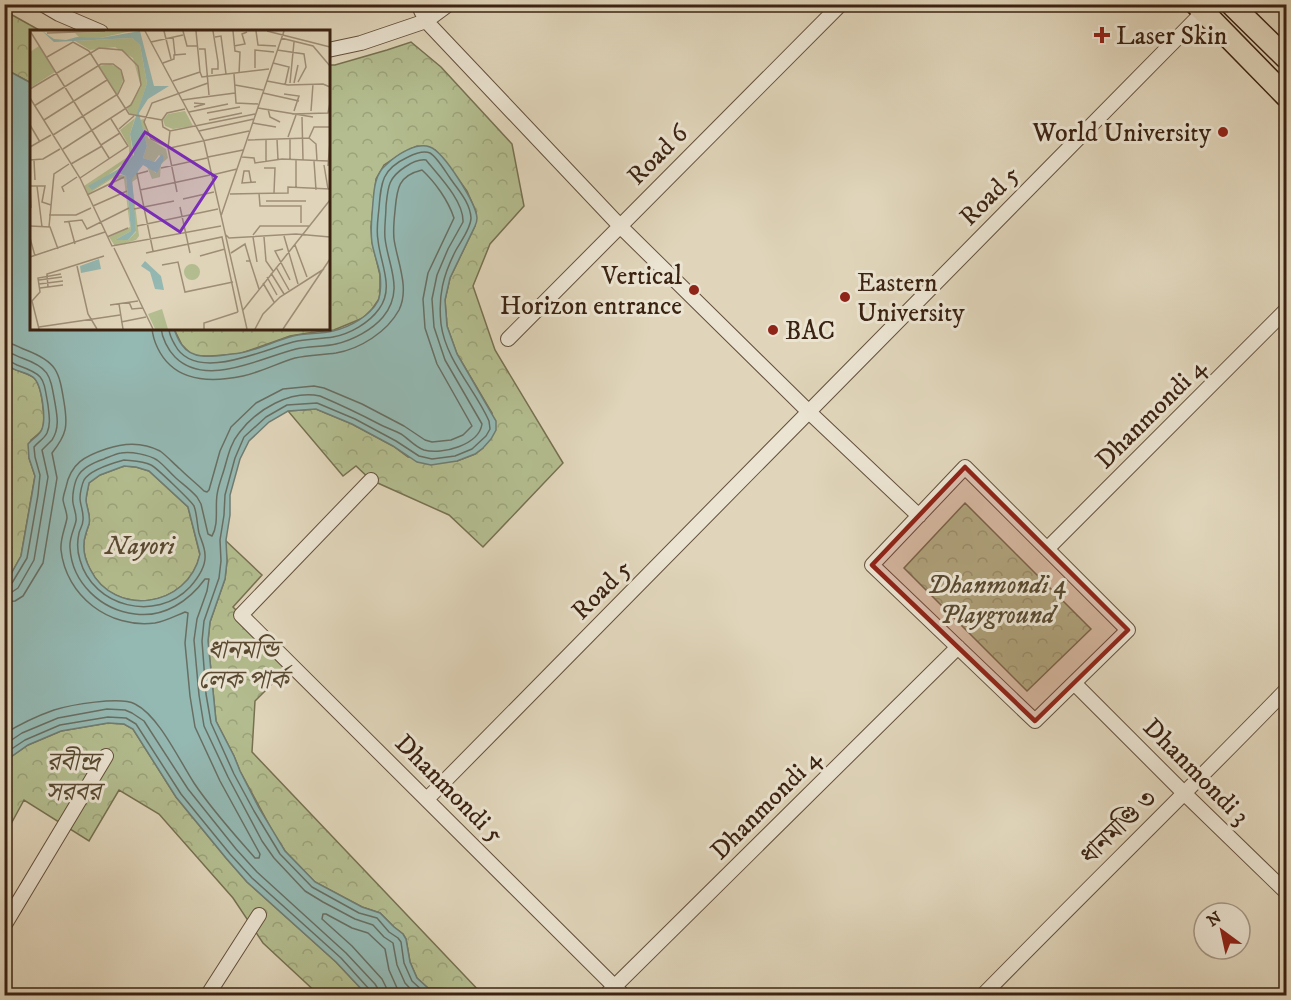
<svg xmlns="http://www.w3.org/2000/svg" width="1291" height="1000" viewBox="0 0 1291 1000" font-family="'IM FELL DW Pica','Noto Serif Bengali',serif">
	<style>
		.park { fill: url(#park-crowns); stroke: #777050; stroke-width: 1.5 }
		.water { fill: #94b8b2; stroke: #707c72; stroke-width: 1.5; fill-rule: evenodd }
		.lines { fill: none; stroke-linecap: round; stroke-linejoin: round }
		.shore { stroke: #686e62; stroke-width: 1.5 }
		.minor-casing { stroke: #64503c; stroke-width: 16 }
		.trunk-casing { stroke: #3b2312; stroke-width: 24 }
		.minor { stroke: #ebe4d2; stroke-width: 14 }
		.trunk { stroke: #e0d5ba; stroke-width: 21 }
		.marked { fill: #8f2418; fill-opacity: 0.2; stroke: #8f2418; stroke-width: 4.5; stroke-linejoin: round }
		.poi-dot { fill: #8f2418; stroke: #ebe4d2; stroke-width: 2 }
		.labels { text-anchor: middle; stroke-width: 6; stroke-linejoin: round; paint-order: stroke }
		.poi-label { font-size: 26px; fill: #3b2312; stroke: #ebe4d2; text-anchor: start }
		.street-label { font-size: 26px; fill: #3b2312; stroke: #ebe4d2 }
		.park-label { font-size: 26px; font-style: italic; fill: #594a31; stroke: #ebe4d2 }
		.inset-road { fill: none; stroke: #9e8e77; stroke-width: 1.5 }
		.view { fill: #7b2cbf; fill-opacity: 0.15; stroke: #7b2cbf; stroke-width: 3 }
		.inset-edge { fill: none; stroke: #3b2312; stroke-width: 3 }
	</style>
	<defs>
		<pattern id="park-crowns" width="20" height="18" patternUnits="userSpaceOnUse" patternTransform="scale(1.5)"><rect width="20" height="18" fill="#b3bd8f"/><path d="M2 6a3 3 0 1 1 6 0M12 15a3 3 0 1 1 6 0" fill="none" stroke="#9ba27a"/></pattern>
	</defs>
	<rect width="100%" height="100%" fill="#e0d5ba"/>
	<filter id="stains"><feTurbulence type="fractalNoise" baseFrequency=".00333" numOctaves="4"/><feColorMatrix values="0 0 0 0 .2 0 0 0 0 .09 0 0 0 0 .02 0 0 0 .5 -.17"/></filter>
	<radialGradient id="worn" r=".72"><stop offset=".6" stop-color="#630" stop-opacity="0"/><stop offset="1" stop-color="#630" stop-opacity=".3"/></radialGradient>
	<path class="park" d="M5 11 41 31 32 32 31 83 5 69Z
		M411 42 441 67 512 144 524 206 490 244 473 286 495 350 563 463 483 547 449 515 371 480 356 466 343 476 288 411 316 409 352 424 393 446 408 457 457 461 475 454 483 448 492 413 457 354 447 326 445 300 450 278 475 226 476 212 467 191 448 165 435 150 417 146 404 152 384 165 376 179 371 227 372 242 380 275V292L379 299 372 309 363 318 334 330 308 333 290 336 239 354 211 356H198L191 354 182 345 174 329 328 328 329 65H335L387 50Z
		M5 362C14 373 24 370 34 378 42 385 46 421 42 430 39 434 35 437 31 440L29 458 35 476 21 556 5 585Z
		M124 466 136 467 149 471 188 507 200 555C188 608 114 618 90 569 84 558 82 545 86 533 87 530 88 527 89 524 91 516 87 509 86 501 86 495 88 489 89 483L100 475Z
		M965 503 1091 629 1027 691 904 568Z
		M225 540 262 575 233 607 291 665 255 701 252 752 483 995H463L461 993 453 989 428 988 417 978 410 962 406 939 403 934 394 927 380 913 362 907 315 882 285 851 274 834 240 771 234 756 216 721 208 641 210 622 225 579 227 561Z
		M108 723 124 724 133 729 176 797 226 858 247 882 336 962 367 995H319L263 943 233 898 159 814 119 790 89 841 24 800 5 835V761L28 745 61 731Z"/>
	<path class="water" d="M5 69 31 83 32 328 174 329C176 334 178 340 182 345 193 361 215 356 232 354 253 353 273 341 293 336 306 333 320 334 333 331 350 327 370 316 378 301 381 294 381 281 380 274 378 264 374 254 372 243 370 230 372 216 373 202 374 189 375 174 386 165 396 155 416 142 430 147 444 152 476 203 477 218 477 220 476 224 475 226L450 278 445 300 447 326 457 354 496 421V430L491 439 483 448 475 454 457 461 431 465 417 462 393 446 352 424 316 409 288 411 269 422 249 441 240 459 230 495V515L226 540 227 561 225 579 210 622 208 641 216 721 234 756 240 771 259 808 285 851 315 882 362 907 380 913 394 927 403 934 406 939 410 962 417 978 428 988 453 989 461 993 463 995H367L336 962 247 882 226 858 176 797 133 729 124 724 108 723 61 731 28 745 5 761V585L21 556 32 494 35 476 29 458 28 444C32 439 38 436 41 431 47 421 42 384 33 377 23 370 14 373 5 362ZM124 466 136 467 149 471 188 507 200 554C188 608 114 618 90 569 84 558 82 545 86 533 87 530 88 527 89 524 91 516 87 509 86 501 86 496 88 489 89 483L100 475Z"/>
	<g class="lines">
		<path class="shore" d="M161 328C162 338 168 350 175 357 206 388 260 358 296 349 309 346 323 347 336 344 353 340 372 330 383 317 405 290 388 266 385 238 384 227 386 217 386 206 388 187 388 178 405 167 411 163 418 159 426 160 438 175 464 201 463 222L448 249 437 275 432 299 434 327 445 360 482 424C479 445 442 455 424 450 415 447 409 439 401 434 394 430 386 428 379 424 360 414 341 405 320 396 290 390 257 409 239 433 229 445 227 462 222 476 220 482 218 488 217 495 215 508 219 524 212 536L208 534 201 504 197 497C191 490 184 485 177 479 170 473 164 465 157 460 149 455 131 451 121 453 115 454 109 457 104 459 95 462 83 467 78 476 74 483 72 496 73 503 74 509 77 515 76 521 74 530 69 538 70 548 72 583 101 610 135 614 164 618 189 601 205 579H209L207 591 197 619 194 640 199 695 204 726 228 777 262 841 274 858 305 891 323 902 355 919 373 925 384 937 393 943 397 965 405 983 417 996
			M169 328C169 335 172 340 175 345 195 383 263 350 293 342 306 339 320 339 333 337 350 334 369 323 379 309 395 288 380 263 378 240 376 229 378 219 379 208 381 182 382 169 408 157 414 154 423 150 430 153 437 157 445 171 450 178 458 190 470 202 471 218 471 228 461 241 456 250 443 275 438 296 441 324 446 361 475 389 489 421L490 429 486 436 472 449 455 456 432 459 419 456 396 441 355 419 317 403 287 405 266 417 244 437 235 458 225 495 224 515 220 540 221 561 219 578 204 621 202 641 206 694 211 723 234 774 254 811 280 854 312 887 359 913 377 918 389 932 398 938 401 942 404 963 412 981 424 992 428 994 452 996
			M4 342C13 343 18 347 26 350 57 362 59 371 64 402 68 426 67 434 52 453L57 478 43 563 23 596 15 601 4 602
			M4 352C12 352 15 356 22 358 50 368 50 375 55 403 57 415 60 428 52 440 49 443 45 447 42 450L48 477 34 560 18 588 12 592 4 593
			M4 359C10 360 12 363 17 365 45 375 43 377 48 405 49 415 51 424 47 433 44 439 38 442 34 447L35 457 40 475 38 495 27 558 12 583 9 585 4 586
			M124 460C133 461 143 461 151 465 157 468 191 501 194 506 197 514 197 524 199 533 201 540 205 547 205 555 206 566 197 579 190 587 156 623 93 607 80 560 77 551 77 542 79 533 80 529 83 525 83 520 84 512 80 505 80 498 80 493 82 484 84 480 90 470 113 463 124 460Z
			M4 734C20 724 37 716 54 710 70 705 120 696 135 704 159 716 179 760 194 783 212 810 234 834 255 858H259L260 854 220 781 195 727 190 696 185 643 188 613 185 612C175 616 166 621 155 623 109 629 66 596 61 550 60 539 65 529 67 518 67 512 64 506 63 500 63 496 65 491 66 487 71 463 85 456 106 449 123 443 143 442 160 451 167 456 174 464 180 469 188 477 196 483 204 491L207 492 209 490 220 451 231 427 256 403 283 389 314 386 324 388 362 404 404 426 425 440 432 442 451 440 463 435 472 426 437 364 425 328 423 299 428 273 454 218C448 200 435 182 422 170 397 176 397 190 395 211 394 220 393 229 394 239 397 261 410 288 399 310 387 332 360 349 336 353 322 355 309 355 295 358 278 363 261 372 243 376 219 381 189 383 170 365 160 356 153 341 152 328
			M4 745 22 733 58 718 107 709 125 710 132 713 144 721 188 789 236 849 257 872 346 953 375 984 378 989V996
			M4 754 25 740 60 725 108 717 126 718 136 724 181 794 230 854 252 878 341 958 369 989 371 996
			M387 996 386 987 382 979 352 946 322 919 323 914H326L352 928 368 933 385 949 389 970 397 988 403 996"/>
		<g class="minor-casing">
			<path id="minor" d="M42 4 59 14 101 32
				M418 4 426 21 620 226 809 412 919 516
				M328 50 361 43 426 21 449 4
				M508 339 841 4
				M965 467 1128 630 1035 721 872 565Z
				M371 480 241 615 624 996
				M1047 549 1286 310
				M1074 683 1185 794 1286 892
				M427 799 1203 12
				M4 926 106 756
				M207 996 259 915
				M605 996 958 647
				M982 996C1083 893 1186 793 1286 690"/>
		</g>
		<g class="trunk-casing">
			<path id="trunk" d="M1196 4 1286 96
				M1231 4 1286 58"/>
		</g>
		<use href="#minor" class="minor"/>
		<use href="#trunk" class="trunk"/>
	</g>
	<path class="marked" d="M965 467 1128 630 1035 721 872 565Z"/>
	<g class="poi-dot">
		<path d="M1099 26h6v6h6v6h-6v6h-6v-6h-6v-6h6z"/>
		<circle cx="1223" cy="132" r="6"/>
		<circle cx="694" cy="290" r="6"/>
		<circle cx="845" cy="297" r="6"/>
		<circle cx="773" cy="330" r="6"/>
	</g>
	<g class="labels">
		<g class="poi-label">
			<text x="1116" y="44">Laser Skin</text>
			<text x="1211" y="141" text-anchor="end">World University</text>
			<text x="682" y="284" text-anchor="end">Vertical<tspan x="682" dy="30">Horizon entrance</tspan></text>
			<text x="857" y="291">Eastern<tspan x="857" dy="30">University</tspan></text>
			<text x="785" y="339">BAC</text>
		</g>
		<g class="street-label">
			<text transform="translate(657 154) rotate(-45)" y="9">Road 6</text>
			<text transform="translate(989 195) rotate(-45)" y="9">Road 5</text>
			<text transform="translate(1150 413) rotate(-45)" y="9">Dhanmondi 4</text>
			<text transform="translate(601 589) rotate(-45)" y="9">Road 5</text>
			<text transform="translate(1197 771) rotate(45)" y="9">Dhanmondi 3</text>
			<text transform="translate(450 788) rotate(45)" y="9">Dhanmondi 5</text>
			<text transform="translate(765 804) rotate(-45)" y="9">Dhanmondi 4</text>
			<text transform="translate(1118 826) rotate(-44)" y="9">ধানমণ্ডি ৩</text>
		</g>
		<g class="park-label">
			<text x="140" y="554">Nayori</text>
			<text x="997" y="593">Dhanmondi 4<tspan x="997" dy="30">Playground</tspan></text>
			<text x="243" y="658">ধানমন্ডি<tspan x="243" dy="30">লেক পার্ক</tspan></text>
			<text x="73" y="770">রবীন্দ্র<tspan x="73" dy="30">সরবর</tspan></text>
		</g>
	</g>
	<g transform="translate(30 30)">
		<rect width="300" height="300" fill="#e0d5ba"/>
		<path d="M132 279 138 299H125L118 284Z" fill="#b3bd8f"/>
		<path d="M101 1 70 8H50L45 3ZM102 8 110 15 117 53 107 85H101L97 79 111 57 103 28 85 17 60 20 45 11ZM9 16 25 42 0 58V22ZM105 88 100 104 103 126 60 159 86 144 96 146 101 201 85 210H98L106 202 101 157V149L108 139V148L102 152 109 206 106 210 85 216 79 207 100 197 94 149 83 148 58 164 54 156 99 126V116L90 100ZM114 89 118 108 136 119 138 128 131 134 130 147 122 149 116 134 126 143 129 134 134 129 129 125 124 132 113 128 117 116 110 90ZM154 242a8 8 0 1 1 16 0a8 8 0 1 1-16 0Z" fill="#b3bd8f"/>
		<path d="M2 41a8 8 0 1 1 16 0a8 8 0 1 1-16 0ZM80 34 89 38 94 48 87 65 69 36ZM155 81 163 96 143 99 135 96 133 90 138 84Z" fill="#b3bd8f"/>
		<path d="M12 1 24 9 36 10 47 7 70 8 110 1 124 56H139L118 69 109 83 117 116 113 128 125 132 132 124 134 129 127 143 113 135 102 149 106 201 98 210H85L101 201 96 146 88 143 62 160 58 156 87 140 104 125 100 104 117 53 110 15 102 8 24 12ZM69 229 71 239 51 243 50 236ZM115 231 131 246 134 260 125 259 120 242 111 236Z" fill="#94b8b2"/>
		<path class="inset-road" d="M0 1 79 128M115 1 174 111 217 299M134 1 141 29M153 1 157 16H168M166 1 170 42M203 1 205 21 210 22 209 44M226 1 228 15 246 16M237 1 300 17M17 3 75 1M143 7 145 25M185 7 191 6 196 44M251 8 283 16 300 36M121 12 153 5M204 16 215 14 212 4 217 2M169 19H175L179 65M247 20 274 24 276 37 268 52M59 21 99 84 132 90M17 27 43 12 59 21M133 33 144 29V25L156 24M243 33 259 37 255 55M225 38V20L244 22M170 42 172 47 239 39M182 44V39H188V32L183 1M204 44 206 73 228 74M143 51 170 42M237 51 258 55 293 54 300 57M178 53 122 73 114 92 121 109 140 118 219 101M260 53 264 12M264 53 268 35M205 55 233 60M0 59 69 18 92 20 108 36 111 55 101 75 33 119M233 63 269 71M254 64 269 66 264 81M0 68 50 148 82 216 191 196M152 70 205 63M4 76 71 34H83L91 40 94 51 88 64 23 105M164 77 175 74 164 73M228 78 283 87M238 79 240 87 250 92M281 81 283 54M159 82 198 74M177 83 210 77M262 84 298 83 300 73M272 87 273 130M14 90 77 50M132 90 133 97 140 101 225 84M132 90 137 83 155 79M179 90 212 83M223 93 246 97M0 95 10 112M89 99 104 86M140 101 138 118 147 162M169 101 224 89M258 107 266 85M279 108 286 114 287 131M247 109 248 130M218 110 279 108 284 97H300M71 115 90 103M0 117 21 105M178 127 213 120M212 127 224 128 225 133 252 129 298 131M0 130 13 129 30 119M4 130 5 150M260 130V108M266 130V157M236 131V110M284 131 286 160M41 134 72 116M294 135 298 159M298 136 300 112M131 138 177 128M234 138H245L244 163M118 141 107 144 123 221M182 145 207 139M50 148 98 116 81 89M221 152 219 141H214L212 153 226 152M0 156 1 178M1 156H15L12 172 21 175M7 156 12 197M110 160 180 145M34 162 32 157 47 147M229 163 230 176H271V193M200 164 258 163V157L300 159M57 165 94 147M153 169 184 162M236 171H276M63 176 97 161M150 177 160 223M104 179 144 171M19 185H46L61 178M191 186 254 1M34 192 52 190 57 199 99 178M39 192 45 214M0 196 20 197 28 219M107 196 188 179M19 197 24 144 39 134M196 205 199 208 266 204 300 207M223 205 230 196H279M254 206 268 254M77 207 98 198M223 207 227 232M234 207 236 231 243 241M0 208 5 226M265 215 277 247M84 218 123 299M253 219 245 221 260 250M116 223 192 207 208 282M201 223 215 214 220 231H216M170 226 195 219M0 227 75 202M220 231 229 259M132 235 148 232 155 262 203 252M47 236 58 284 67 299M246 237 259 260M241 243 254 264M237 247 247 265M9 250 32 247M233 253 244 272M9 254 33 251M18 257 17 244 74 226M10 258 33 255M99 272 102 279 113 278M89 274 93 299M80 275 108 271M213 280 300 170M91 292 116 287M9 297 90 285M9 299 2 271 10 262 8 248 31 244M174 299V293L208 282M225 299 233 284 250 267 294 239M253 299 300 229"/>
		<path class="view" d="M115 102 186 147 150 202 80 156Z"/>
		<rect width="300" height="300" class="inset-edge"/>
	</g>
	<rect width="1291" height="1000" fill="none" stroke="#e0d5ba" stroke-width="24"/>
	<rect x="6" y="6" width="1279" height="988" fill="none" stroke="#3b2312" stroke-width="3"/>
	<rect x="12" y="12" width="1267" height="976" fill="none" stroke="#3b2312" stroke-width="1.5"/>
	<g transform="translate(1222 931) rotate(327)"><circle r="28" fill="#ebe4d2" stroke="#a59785" stroke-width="1.5"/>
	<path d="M0-4.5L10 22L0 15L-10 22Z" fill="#8f2418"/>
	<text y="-9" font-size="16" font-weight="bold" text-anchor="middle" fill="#3b2312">N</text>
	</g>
	<rect width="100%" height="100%" filter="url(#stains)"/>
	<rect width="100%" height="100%" fill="url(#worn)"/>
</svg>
